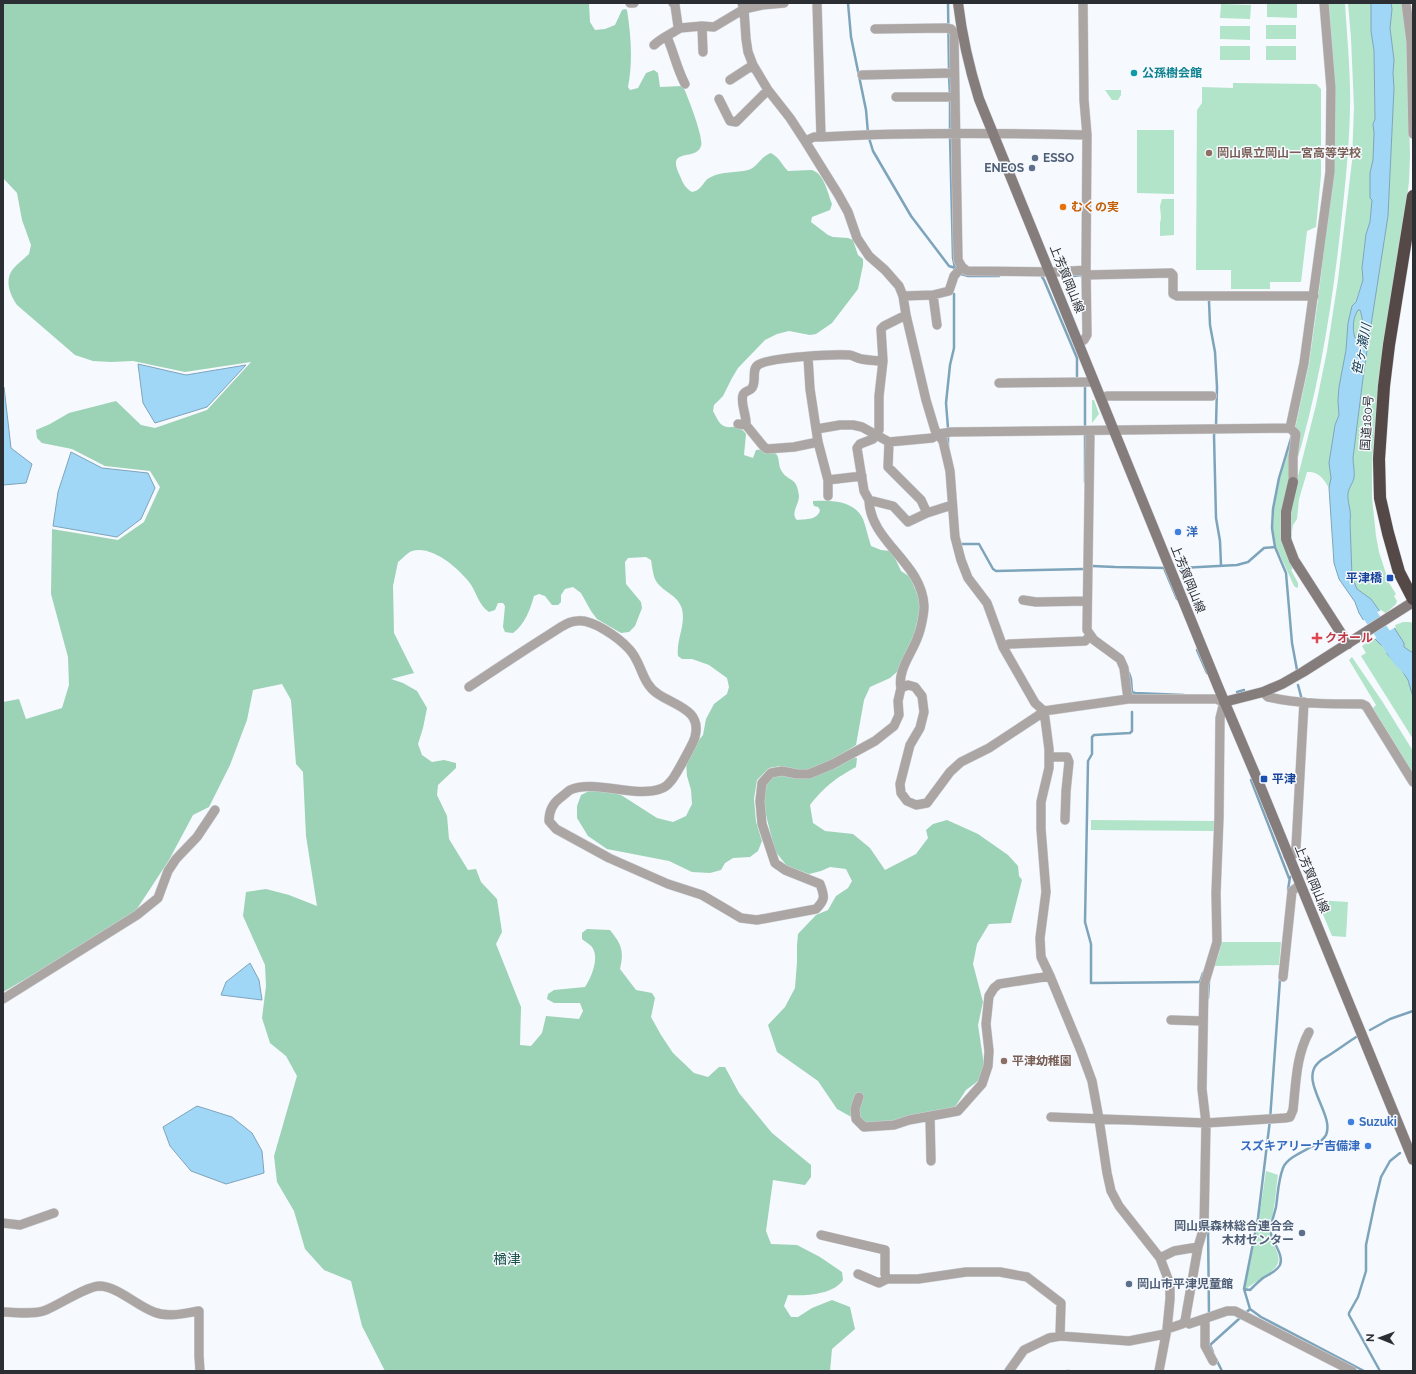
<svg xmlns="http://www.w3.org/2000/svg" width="1416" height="1374" viewBox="0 0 1416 1374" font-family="Raleway,'Noto Sans JP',sans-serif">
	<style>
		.green { fill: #b1e4c8 }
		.forest { fill: #9cd2b5 }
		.water { fill: #a1d7f6; stroke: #7ea4bb; fill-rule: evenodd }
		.pier { fill: #f6f9fe }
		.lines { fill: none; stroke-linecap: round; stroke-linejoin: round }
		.stream { stroke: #7ea4bb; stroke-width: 2.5 }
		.river { stroke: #a1d7f6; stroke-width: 15 }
		.street-casing { stroke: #d1d4d9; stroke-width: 10 }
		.secondary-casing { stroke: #d1d4d9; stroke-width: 11 }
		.highway-casing { stroke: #d1d4d9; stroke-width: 13 }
		.street { stroke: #aba5a4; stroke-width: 9 }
		.secondary { stroke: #857d7b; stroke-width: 10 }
		.highway { stroke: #544946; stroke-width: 12 }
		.culture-dot { fill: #0f9aa8; stroke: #f6f9fe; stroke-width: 1.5 }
		.education-dot { fill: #8d6e63; stroke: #f6f9fe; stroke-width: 1.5 }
		.service-dot { fill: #5c6f8a; stroke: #f6f9fe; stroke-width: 1.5 }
		.food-dot { fill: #e8710a; stroke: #f6f9fe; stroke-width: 1.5 }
		.shop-dot { fill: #3f7fe0; stroke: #f6f9fe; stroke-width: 1.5 }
		.transit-dot { fill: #1a4fb4; stroke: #f6f9fe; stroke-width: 1.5 }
		.health-dot { fill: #e0444e; stroke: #f6f9fe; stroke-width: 1.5 }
		.labels { text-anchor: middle; stroke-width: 3; stroke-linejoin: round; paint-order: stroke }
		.culture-label { font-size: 12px; font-weight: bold; fill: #0d838f; stroke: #f6f9fe; text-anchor: start }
		.education-label { font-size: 12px; font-weight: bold; fill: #785e54; stroke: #f6f9fe; text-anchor: start }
		.service-label { font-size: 12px; font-weight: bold; fill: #4e5e75; stroke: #f6f9fe; text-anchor: start }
		.food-label { font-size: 12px; font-weight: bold; fill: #c56008; stroke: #f6f9fe; text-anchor: start }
		.street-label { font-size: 12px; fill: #2b2e32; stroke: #f6f9fe }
		.shop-label { font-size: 12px; font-weight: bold; fill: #366cbe; stroke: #f6f9fe; text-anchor: start }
		.transit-label { font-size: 12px; font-weight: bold; fill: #164399; stroke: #f6f9fe; text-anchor: end }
		.health-label { font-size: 12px; font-weight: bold; fill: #be3a42; stroke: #f6f9fe; text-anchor: start }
		.water-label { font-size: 13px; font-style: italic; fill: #144056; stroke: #f6f9fe }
		.quarter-label { font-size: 14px; fill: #1c534a; stroke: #f6f9fe }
	</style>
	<rect width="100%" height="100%" fill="#f6f9fe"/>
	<path class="green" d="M1328 3H1345C1347 38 1351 74 1350 109 1349 154 1344 197 1339 242 1330 319 1317 396 1294 471L1295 429 1309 364 1318 300 1333 172Z
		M1348 3H1371V31L1374 51 1375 119 1373 124 1374 133 1373 160 1370 173 1372 200 1370 222 1366 234 1362 268 1363 280 1348 323 1346 350 1339 387 1338 401 1339 415 1335 425 1329 463 1331 478 1329 488C1324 479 1318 471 1307 472L1299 499 1297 519 1293 525 1292 531V549L1289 512 1316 405 1327 351 1338 280 1352 161 1354 107 1351 38Z
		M1391 3H1402L1407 42 1410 155 1409 182 1404 220 1383 343 1372 460V498L1376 536 1379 552 1389 583 1396 594 1394 596 1397 601 1396 604 1385 614 1381 613 1371 599 1357 589 1352 577 1350 521C1352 511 1347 503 1348 493 1349 487 1353 483 1354 478 1355 471 1353 465 1353 458L1364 370 1388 216 1394 88 1393 73 1394 60 1390 28 1392 9Z
		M1221 4 1251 5 1250 19 1220 18Z
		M1267 4H1297V18L1267 17Z
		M1266 25H1296V39H1266Z
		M1220 26H1250V40L1220 39Z
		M1220 46H1250V60H1220Z
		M1266 46H1296V60H1266Z
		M1233 83 1316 84 1321 89V175L1316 227 1307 231 1301 282H1270V289H1231V270H1196L1197 110 1202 103V87L1233 88Z
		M1105 90H1121V95L1118 100H1112Z
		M1137 130H1174V194L1137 193Z
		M1162 199H1174V235L1160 236V223L1161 218 1160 206Z
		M1358 310H1360C1363 318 1364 331 1359 339L1355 338C1352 328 1353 318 1358 310Z
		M1092 400H1094L1099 414 1092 423Z
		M1293 436 1285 511 1292 561 1293 568 1291 570 1298 583V587L1297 588 1294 586 1276 546 1273 528 1274 509 1280 478Z
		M1403 622H1409L1413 623V653L1404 647 1393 626Z
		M1374 638 1381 645 1387 647V654C1395 662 1403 669 1408 679 1416 696 1413 720 1413 739L1361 656 1366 653 1362 646Z
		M1352 657 1382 701 1413 751V773L1373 708 1376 705 1349 660Z
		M1091 820 1215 821 1214 831 1091 830Z
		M1317 900 1348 902 1346 937 1332 936Z
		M1221 942H1281L1279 965 1214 966 1219 953Z
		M1266 1171 1278 1175C1276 1187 1276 1199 1273 1212 1272 1220 1268 1227 1270 1236 1272 1244 1281 1254 1278 1263 1275 1272 1255 1282 1247 1288H1245L1259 1218Z"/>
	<path class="forest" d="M3 3H589L590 22 595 30 605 29 615 25 622 10 625 9 627 10C631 35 633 62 628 87L630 90 638 88 646 73 654 70 658 73 660 87 683 86 685 91C689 100 704 139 701 146 696 162 665 146 680 176 683 183 685 188 692 192 703 190 703 180 711 177 723 171 736 173 748 170 757 168 761 156 771 153 780 158 781 164 788 171 795 171 803 170 811 170 824 172 828 194 832 204L830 210 812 217 811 222 828 235 833 237 848 238 853 240 858 255 863 259V265L858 289 832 323 816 334 810 335 789 331 777 334 765 340 738 368 732 378 723 396 714 405 713 411C716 416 718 422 722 425 731 431 736 421 746 434L744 455 753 458 756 450C762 449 770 450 775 453 780 456 778 465 781 470 788 483 797 475 799 496 799 505 790 513 797 520 806 519 818 520 820 510L818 507 814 506 813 503V501C831 500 854 500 863 519 866 527 868 537 871 546L881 550 890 551 893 554 901 571 910 577 918 596 920 609 914 636 898 671 890 678 870 687 864 700 856 745 831 761 806 770H798L781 766 769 768 757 780 754 799 756 822 762 841 758 851 750 857 733 858 725 863 721 870 710 873 692 872 669 861 607 849 588 836 577 818V806L581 795 589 791H609L621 795 657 818 673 822 686 816 692 804 691 790 687 776 686 761 691 750 703 735 706 719 714 704 727 694 729 687 727 678 709 665 692 659H682L678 656C676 640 686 625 682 609 678 594 661 592 655 579 653 574 652 566 651 560L646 557 628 558 625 562 626 584 641 602 642 608 635 626 629 632 621 633 597 619 591 611 581 593 573 587 565 589 561 595V602L558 605H552L545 596 539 594 534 596C530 610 525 624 513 633L505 632 503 627 505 606 503 603H498L495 610 489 612C478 605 477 592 469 582 458 568 432 545 412 551 408 552 402 559 398 562L393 586 394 633 414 673 391 679 403 683 417 691 427 708 423 728 418 744 422 755 432 762 444 760 456 763V768L438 785 437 795 447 816 449 839 468 870 476 869 481 882 497 899 502 932 496 944 521 1007 520 1045 531 1046 542 1033 546 1016 579 1019 583 1011 580 1003H554L547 999 548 994 554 990 585 987C591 978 600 958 592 947 590 944 585 942 582 939V933L587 929 610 930C622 945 624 951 620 969L636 990 652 993 655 998 651 1017 661 1035 673 1053 694 1073 708 1077 719 1067H725L739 1093 772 1133 811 1165V1177L805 1185 773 1180 766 1231 771 1244 797 1245 820 1257 842 1272 843 1280C833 1295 805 1296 788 1295L784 1306 791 1317H798L812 1308 832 1300 850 1307 855 1329 832 1349 830 1371H385L362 1326 351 1281 324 1270 305 1249 294 1211 277 1182 274 1156 297 1076 286 1056 270 1043 262 1018 266 986 265 965 243 916 246 892 266 889 289 895 317 906 306 836 303 772 296 764 291 700 282 684 253 690 247 720 230 765 209 807 193 815 169 860 131 918 3 992V702L19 699 26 719 62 708 69 685 68 657 51 594 52 529 118 540 144 522 160 487 150 471 105 466 72 449 42 443 37 438 36 430 50 424 69 413 116 401 141 425 155 428 207 410 251 362 185 372 133 361 111 362 93 361 75 355 17 305C10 295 4 280 13 269 17 264 24 259 29 254L31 245 22 220 17 193 3 178Z
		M850 757 857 758 856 767C836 778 825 786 810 805L813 823 825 831 853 834 870 848 885 870 916 854 928 838 926 830 933 824 947 820 978 834 1008 855 1018 866 1019 876 1022 880 1011 923 989 924 977 944 973 964 983 1002 978 1025 984 1065 978 1081 966 1090 955 1107 893 1123 864 1124 837 1109 818 1081 777 1052 768 1025 785 1007 795 988 797 962V945L798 934 816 915 828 910 836 896 848 888 852 881 846 869 830 867 821 871 809 874 787 866 775 851 764 807 765 785 772 776 782 774 796 777Z"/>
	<path class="water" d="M1371 3H1391L1392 9 1390 28 1394 60 1393 73 1394 88 1388 216 1364 370 1353 458C1353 465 1355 471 1354 478 1353 483 1349 487 1348 493 1347 503 1352 511 1350 521L1352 577 1357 589 1371 599 1381 613 1367 626 1359 613 1355 602 1339 579 1334 563 1329 488 1331 478 1329 463 1335 425 1339 415 1338 401 1339 387 1346 350 1348 323 1352 306 1356 302 1363 280 1362 268 1366 234 1370 222 1372 200 1370 198V173L1373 160 1374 133 1373 124 1375 119 1374 51 1371 31ZM1358 310H1360C1363 318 1364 331 1359 339L1355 338C1352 328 1353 318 1358 310Z
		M138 364 186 375 246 365 207 407 155 423 143 403Z
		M4 387 11 448 32 464 26 483 3 485V388Z
		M71 452 102 468 148 473 155 488 141 519 117 537 53 526 58 492Z
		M1393 626 1404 643V647L1413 653V697L1408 680 1401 669 1387 654V647L1381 645 1374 638Z
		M250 963 259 980 262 1000 221 995 226 982Z
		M197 1106 232 1117 252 1133 262 1151 264 1173 226 1184 191 1171 170 1146 163 1127Z"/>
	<path class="pier" d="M1381 610 1387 614 1366 627 1362 621Z
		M1392 624H1394L1396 627 1373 640 1372 639 1373 637Z"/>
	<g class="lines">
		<path class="stream" d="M848 3 851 37 866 110 868 133
			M948 3 949 71
			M949 76 950 95
			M950 100V131
			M869 138 873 151 911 216 949 266 955 268 953 258 950 136
			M961 274 968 276H999
			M1041 275 1044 280 1077 358V376
			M1073 276 1082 275V277
			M1209 301 1210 325 1215 352 1217 387 1216 426 1214 435 1216 518 1220 541 1221 565
			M948 428 946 403 950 365 954 348V294
			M1085 428V386
			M1292 435 1279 478 1273 509 1272 528 1275 547 1286 573 1292 643 1297 670
			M948 436V446
			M1085 482V433
			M959 544H979L993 569 996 571 1084 569
			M1092 566 1115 567 1166 568
			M1164 568 1177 599
			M1181 568 1237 565 1248 562 1264 548 1275 547
			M1197 650 1207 673
			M1129 673 1131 679 1132 692 1135 693 1184 695
			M1298 685 1302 700
			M1237 692 1244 690
			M1132 712V731L1130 733 1094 735 1092 737V754L1088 761 1085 922 1091 944V983L1203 982
			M1251 780 1289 878
			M1288 890 1290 877
			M1280 979 1270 1120 1258 1218 1244 1289 1250 1309 1261 1317 1364 1371
			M1200 982 1203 973
			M1208 998 1209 982H1208
			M1370 1030 1390 1019 1413 1011
			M1208 1225 1209 1316
			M1244 1289 1250 1290C1254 1286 1258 1282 1263 1278 1269 1274 1276 1272 1280 1265 1284 1255 1273 1243 1271 1234 1270 1224 1274 1216 1276 1207 1278 1194 1278 1181 1283 1168 1289 1153 1319 1148 1326 1135 1335 1115 1299 1081 1318 1063 1321 1059 1327 1057 1331 1054 1339 1049 1347 1043 1356 1037
			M1213 1352 1210 1345 1250 1309
			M1216 1359 1222 1371
			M1067 1371H1069
			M1380 1371 1349 1315V1313L1358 1297 1366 1271V1245L1375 1202 1381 1177 1390 1161 1400 1153"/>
		<path class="river" d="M1368 612 1400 659 1413 672"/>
		<g class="street-casing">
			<path id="street" d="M630 3H634
				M673 3 675 5 678 26 680 28 702 26 714 27 744 9 762 5 784 3
				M742 3 744 9 746 39 748 52 753 65 768 90 790 118 805 141 838 194 848 212 857 238 869 256 885 270 899 286 903 296 906 315 926 400 935 430 943 441 950 471 955 537 961 560 968 578 987 603 1003 647 1035 703 1044 711 1049 749V768L1041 802V829L1046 892 1040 938 1041 957 1050 976 1081 1051 1092 1081 1099 1119 1107 1173 1111 1191 1119 1206 1160 1258 1170 1284V1299L1167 1329 1159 1371
				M817 3 821 137
				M1406 3 1411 42 1413 134
				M702 26 703 52
				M875 29 946 28 951 29 956 35
				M962 34 956 35 954 38 958 260 962 267 967 271 1057 272 1086 270 1087 135 1084 100 1083 3
				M667 37C674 53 677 69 685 84
				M654 45C661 38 671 34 680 28
				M862 75 954 73
				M730 80 753 65
				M896 97H954
				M719 99 730 121 736 122 768 90
				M805 141 814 137H821C910 132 999 133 1087 135
				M1086 275 1171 273 1173 275V294L1177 296H1314
				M933 295 937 325
				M903 296 933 295 949 291 954 276 962 267
				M906 315 884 326 881 329 883 361 879 396V430L873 439 860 444 857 448 864 491 869 500 893 506 908 522 927 513 952 505
				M1079 342 1084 340 1087 335 1086 270
				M808 357 810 389 818 442 828 480V496
				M999 383 1094 382
				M1101 399 1107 396H1212
				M738 424 746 425 764 447 767 449 794 447 818 442
				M746 425C747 416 740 403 743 395 744 391 750 391 752 388 757 381 751 370 758 365 770 357 834 354 850 355 854 356 857 358 861 359 868 360 876 361 883 361
				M1290 428 1304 363 1330 172 1331 88 1324 3
				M817 429 840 425H853L862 427 889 442 932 438 939 434 951 432 1290 428 1296 434 1293 457V482
				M1090 431 1087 630 1094 640 1120 659 1124 668 1128 699
				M889 442 888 467 921 500 927 513
				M828 480 862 476
				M869 500C870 542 922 562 924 606 924 613 921 629 918 636 913 652 897 670 901 688
				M1023 600 1036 602 1087 601
				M1003 647 1009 644 1085 641 1090 636
				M469 687C496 669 523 651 550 634 558 629 568 621 577 621 593 619 619 638 629 649 642 662 641 683 658 694 676 706 702 710 695 737 694 742 674 779 670 782 668 785 663 788 660 789 635 798 593 779 570 790 567 792 563 796 560 798 552 804 549 811 549 821L556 829 609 858 668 884 702 895 741 918 757 920 816 909C825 900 825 897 820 884L785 870 775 863 762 824 760 801 762 783 771 773 782 771 797 774H809L833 764 875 741 894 726 899 715 898 701 901 688 908 685 915 687 922 696 924 712 920 728 910 745 900 784 901 793 907 801 916 805 927 803 950 772 961 762 989 748 1036 717 1044 711 1128 699H1216L1224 702 1220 718 1219 817 1216 893 1217 942 1204 985 1202 1089 1206 1123 1204 1227 1198 1247 1185 1321 1182 1324 1167 1329
				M1263 692 1268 697C1298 704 1331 704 1362 704L1366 706 1413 782
				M1049 757H1067L1069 762 1066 791 1065 820
				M1288 856 1294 854 1296 847 1304 702
				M1283 977 1292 891 1300 885
				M3 999 137 915 158 898 168 871 176 859 197 837 215 810
				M1171 1020 1203 1021
				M859 1097 855 1109 856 1119 864 1127 894 1125 909 1120 958 1111 982 1084 988 1066 989 1051 986 1024 989 996 994 988 999 984 1050 976
				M930 1117 931 1161
				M1051 1117 1206 1123 1285 1118 1290 1117 1293 1110C1296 1083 1296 1056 1309 1032
				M3 1223 20 1225 54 1213
				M821 1235 885 1250V1274L887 1279
				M1160 1258 1174 1251 1198 1247
				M858 1274 879 1283 887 1279H918L966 1272H1000L1027 1277 1061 1303 1060 1336
				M3 1312C14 1312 36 1315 46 1310 59 1305 85 1287 99 1286 117 1286 137 1306 154 1312 168 1318 185 1313 199 1311V1356L200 1371
				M1205 1319V1346L1213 1361
				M1185 1321 1189 1324 1227 1311H1235L1352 1371
				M1009 1371 1024 1350 1049 1338 1060 1336 1129 1341 1165 1334"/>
		</g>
		<g class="secondary-casing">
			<path id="secondary" d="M958 3C962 36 969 67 979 99L1219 689 1261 788 1413 1160
				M1293 482 1286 512V539L1294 560 1348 644
				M1224 702 1263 692 1282 684 1303 672 1413 602"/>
		</g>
		<g class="highway-casing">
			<path id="highway" d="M1413 196 1389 345 1384 386 1379 459 1380 498 1388 533 1399 572 1413 599"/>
		</g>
		<use href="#street" class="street"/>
		<use href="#secondary" class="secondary"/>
		<use href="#highway" class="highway"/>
	</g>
	<circle class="culture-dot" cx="1134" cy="73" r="4"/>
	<g class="education-dot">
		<circle cx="1209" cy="153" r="4"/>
		<circle cx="1004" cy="1061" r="4"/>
	</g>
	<g class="service-dot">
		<circle cx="1035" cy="158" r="4"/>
		<circle cx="1032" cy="168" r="4"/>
		<circle cx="1302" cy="1233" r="4"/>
		<circle cx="1129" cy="1284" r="4"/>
	</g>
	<circle class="food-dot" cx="1063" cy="207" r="4"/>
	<g class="shop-dot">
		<circle cx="1178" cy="532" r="4"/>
		<circle cx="1351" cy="1122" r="4"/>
		<circle cx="1368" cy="1146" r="4"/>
	</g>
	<g class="transit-dot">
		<rect x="1386" y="574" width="8" height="8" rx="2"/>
		<rect x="1260" y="775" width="8" height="8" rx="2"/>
	</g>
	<path class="health-dot" d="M1315 632h4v4h4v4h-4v4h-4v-4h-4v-4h4z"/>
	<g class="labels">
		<g class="culture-label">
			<text x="1142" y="77">公孫樹会館</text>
		</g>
		<g class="education-label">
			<text x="1217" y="157">岡山県立岡山一宮高等学校</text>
			<text x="1012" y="1065">平津幼稚園</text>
		</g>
		<g class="service-label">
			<text x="1043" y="162">ESSO</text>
			<text x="1024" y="172" text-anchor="end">ENEOS</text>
			<text x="1294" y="1230" text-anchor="end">岡山県森林総合連合会<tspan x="1294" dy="14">木材センター</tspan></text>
			<text x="1137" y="1288">岡山市平津児童館</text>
		</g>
		<g class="food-label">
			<text x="1071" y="211">むくの実</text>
		</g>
		<g class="street-label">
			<text transform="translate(1067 279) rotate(68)" y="4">上芳賀岡山線</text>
			<text transform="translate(1367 423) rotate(-86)" y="4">国道180号</text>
			<text transform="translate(1188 579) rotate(68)" y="4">上芳賀岡山線</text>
			<text transform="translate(1312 879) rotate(68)" y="4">上芳賀岡山線</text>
		</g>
		<g class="shop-label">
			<text x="1186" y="536">洋</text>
			<text x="1359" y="1126">Suzuki</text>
			<text x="1360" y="1150" text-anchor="end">スズキアリーナ吉備津</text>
		</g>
		<g class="transit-label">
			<text x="1382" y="582">平津橋</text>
			<text x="1272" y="783" text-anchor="start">平津</text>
		</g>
		<g class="health-label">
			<text x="1325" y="642">クオール</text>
		</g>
		<g class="water-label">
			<text transform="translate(1361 349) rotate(-79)" y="5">笹ヶ瀬川</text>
		</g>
		<g class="quarter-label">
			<text x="507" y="1264">楢津</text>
		</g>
	</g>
	<rect width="1416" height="1374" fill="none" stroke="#2b2e32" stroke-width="8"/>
	<g transform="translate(1380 1338) rotate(271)" stroke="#f6f9fe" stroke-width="3" paint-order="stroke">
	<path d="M0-3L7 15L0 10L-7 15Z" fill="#2b2e32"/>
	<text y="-6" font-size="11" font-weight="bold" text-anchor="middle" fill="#2b2e32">N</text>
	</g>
</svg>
